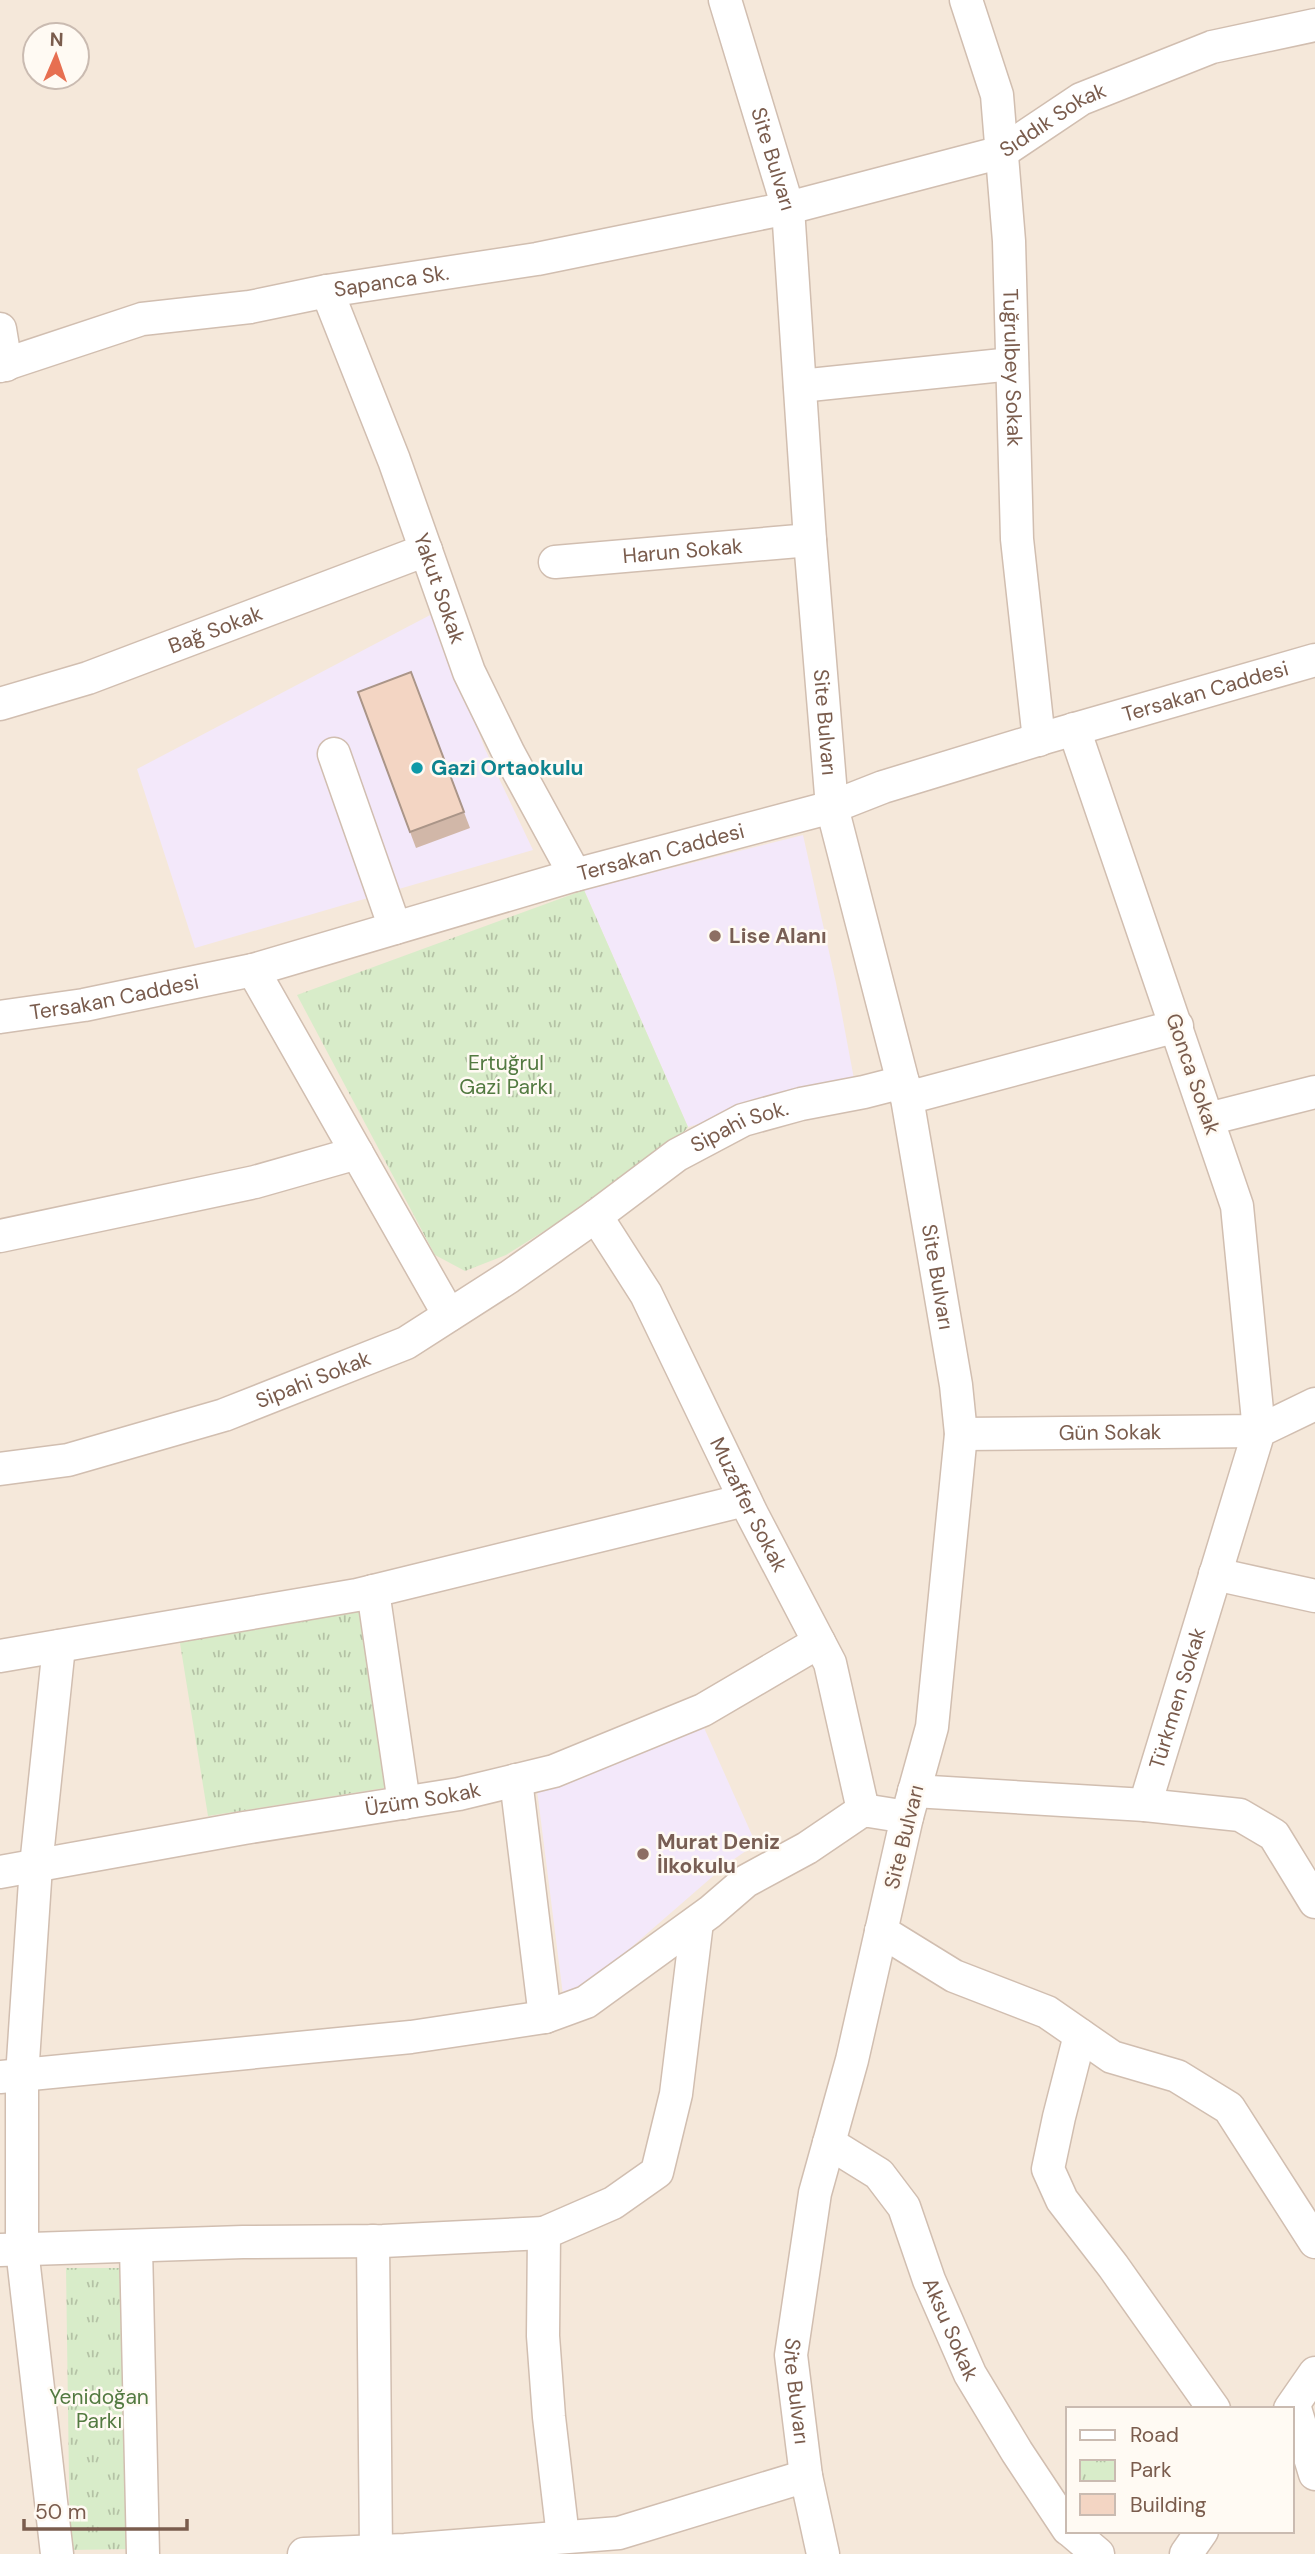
<svg xmlns="http://www.w3.org/2000/svg" width="1315" height="2554" viewBox="0 0 1315 2554" font-family="'DM Sans',sans-serif">
	<style>
		.residential { fill: #f5e8da; fill-rule: evenodd }
		.education { fill: #f3e8fa }
		.park { fill: url(#park-tufts) }
		.lines { fill: none; stroke-linecap: round; stroke-linejoin: round }
		.minor-casing { stroke: #d1beb0; stroke-width: 35 }
		.minor { stroke: #fff; stroke-width: 32 }
		.wall { fill: #d1b7a8 }
		.building { fill: #f3d5c3; stroke: #aa9588; stroke-width: 2 }
		.culture-dot { fill: #0f9aa8; stroke: #fffaf3; stroke-width: 2.5 }
		.education-dot { fill: #8d6e63; stroke: #fffaf3; stroke-width: 2.5 }
		.labels { text-anchor: middle; stroke-width: 5; stroke-linejoin: round; paint-order: stroke }
		.street-label { font-size: 21px; fill: #7a5c4d; stroke: #fffaf3 }
		.culture-label { font-size: 21px; font-weight: bold; fill: #0d838f; stroke: #fffaf3; text-anchor: start }
		.education-label { font-size: 21px; font-weight: bold; fill: #785e54; stroke: #fffaf3; text-anchor: start }
		.park-label { font-size: 21px; fill: #537a41; stroke: #fffaf3 }
	</style>
	<defs>
		<pattern id="park-tufts" width="24" height="20" patternUnits="userSpaceOnUse" patternTransform="scale(1.75)"><rect width="24" height="20" fill="#d8ecc9"/><path d="M3 7l-1-3M5 7V3M7 7l1-3M15 17l-1-3M17 17v-4M19 17l1-3" fill="none" stroke="#b4c2a5"/></pattern>
	</defs>
	<rect width="100%" height="100%" fill="#fdf6ec"/>
	<path class="residential" d="M0 0H1315V2554H0ZM35 35H77V77H35ZM1068 2409H1292V2531H1068Z"/>
	<path class="education" d="M434 613 485 749 533 850 195 948 137 769Z
		M803 835 836 983 854 1079 688 1127 584 890Z
		M701 1721 756 1844 727 1864 573 1998 563 1995 537 1790Z"/>
	<path class="park" d="M584 890 688 1127 673 1144 587 1204 506 1255 465 1271 435 1255 297 995Z
		M368 1607 397 1786 208 1816 179 1637Z
		M66 2268H128L131 2549 70 2550Z"/>
	<g class="lines">
		<g class="minor-casing">
			<g id="minor">
				<path id="s1" d="M725 0 788 208 810 540 832 807 907 1098 956 1385 961 1434 932 1727 907 1817 852 2060 815 2193 791 2355 806 2476 823 2554"/>
				<path id="s2" d="M966 0 997 95 1009 241 1017 539 1039 740"/>
				<path id="s3" d="M327 291 394 460 469 672 509 754 575 875"/>
				<path d="M0 329 6 365"/>
				<path id="s4" d="M0 366 142 319 250 307 327 291 537 259 788 208 1002 152 1081 99 1212 47 1315 25"/>
				<path d="M800 386 1012 364"/>
				<path id="s5" d="M555 562 810 540"/>
				<path id="s6" d="M0 704 88 678 426 550"/>
				<path d="M334 754 395 928"/>
				<path d="M253 970 449 1315"/>
				<path id="s7" d="M0 1017 84 1005 253 970 575 875 832 807 883 787 1047 737 1315 660"/>
				<path d="M907 1098 1177 1026"/>
				<path d="M1208 1119 1315 1092"/>
				<path id="s8" d="M596 1216 646 1294 752 1514 830 1663 863 1810"/>
				<path d="M0 1236 255 1182 357 1153"/>
				<path id="s9" d="M961 1434 1259 1431 1237 1206 1074 729"/>
				<path id="s10" d="M0 1469 68 1460 224 1415 406 1343 509 1277 596 1216 677 1155 743 1120 801 1104 864 1092 903 1082"/>
				<path d="M1215 1574 1315 1596"/>
				<path d="M373 1591 404 1803"/>
				<path d="M0 1656 357 1595 745 1500"/>
				<path d="M516 1780 545 2017"/>
				<path id="s11" d="M914 1791 1145 1805 1259 1431 1315 1404"/>
				<path d="M1145 1805 1240 1815 1274 1835 1315 1902"/>
				<path id="s12" d="M0 1872 244 1828 459 1794 554 1771 703 1710 819 1642"/>
				<path d="M881 1931 954 1976 1047 2012 1112 2057 1177 2076 1229 2108 1315 2242"/>
				<path d="M1080 2035 1059 2117 1048 2169 1062 2200 1113 2266 1214 2409"/>
				<path d="M0 2077 411 2037 545 2017 586 2002 710 1912 746 1881 807 1848 863 1810 907 1817"/>
				<path id="s13" d="M829 2143 879 2174 904 2207 929 2280 970 2374 1017 2452 1068 2529"/>
				<path d="M373 2241 376 2551"/>
				<path d="M136 2247 143 2554"/>
				<path d="M0 2250 243 2242 383 2241 544 2233"/>
				<path d="M1294 2405 1315 2474"/>
				<path d="M1290 2409 1315 2373"/>
				<path d="M1071 2531 1098 2554"/>
				<path d="M563 2537 549 2417 543 2336 544 2233 613 2203 657 2172 676 2094 697 1922"/>
				<path d="M57 2554 22 2249V2076L36 1866 59 1646"/>
				<path d="M304 2554 405 2550 619 2533 806 2476"/>
				<path d="M1186 2554 1202 2531"/>
			</g>
		</g>
		<use href="#minor" class="minor"/>
	</g>
	<path class="wall" d="M411 672 470 828 416 848 358 692Z"/>
	<path class="building" d="M411 672 464 812 410 832 358 692Z"/>
	<circle class="culture-dot" cx="417" cy="768" r="7"/>
	<g class="education-dot">
		<circle cx="715" cy="936" r="7"/>
		<circle cx="643" cy="1854" r="7"/>
	</g>
	<g class="labels">
		<g class="street-label">
			<text dy="7" stroke="none"><textPath href="#s4" startOffset="1087">Sıddık Sokak</textPath></text>
			<text dy="7" stroke="none"><textPath href="#s1" startOffset="166">Site Bulvarı</textPath></text>
			<text dy="7" stroke="none"><textPath href="#s4" startOffset="402">Sapanca Sk.</textPath></text>
			<text dy="7" stroke="none"><textPath href="#s2" startOffset="373">Tuğrulbey Sokak</textPath></text>
			<text dy="7" stroke="none"><textPath href="#s5" startOffset="128">Harun Sokak</textPath></text>
			<text dy="7" stroke="none"><textPath href="#s3" startOffset="318">Yakut Sokak</textPath></text>
			<text dy="7" stroke="none"><textPath href="#s6" startOffset="228">Bağ Sokak</textPath></text>
			<text dy="7" stroke="none"><textPath href="#s7" startOffset="1250">Tersakan Caddesi</textPath></text>
			<text dy="7" stroke="none"><textPath href="#s1" startOffset="733">Site Bulvarı</textPath></text>
			<text dy="7" stroke="none"><textPath href="#s7" startOffset="682">Tersakan Caddesi</textPath></text>
			<text dy="7" stroke="none"><textPath href="#s7" startOffset="116">Tersakan Caddesi</textPath></text>
			<text transform="translate(1193 1074) rotate(71)" y="7">Gonca Sokak</text>
			<text dy="7" stroke="none"><textPath href="#s10" startOffset="826">Sipahi Sok.</textPath></text>
			<text dy="7" stroke="none"><textPath href="#s1" startOffset="1300">Site Bulvarı</textPath></text>
			<text dy="7" stroke="none"><textPath href="#s10" startOffset="327">Sipahi Sokak</textPath></text>
			<text dy="7" stroke="none"><textPath href="#s9" startOffset="149">Gün Sokak</textPath></text>
			<text dy="7" stroke="none"><textPath href="#s8" startOffset="327">Muzaffer Sokak</textPath></text>
			<text dy="7" stroke="none"><textPath href="#s11" startOffset="343">Türkmen Sokak</textPath></text>
			<text dy="7" stroke="none"><textPath href="#s12" startOffset="429">Üzüm Sokak</textPath></text>
			<text transform="translate(904 1837) rotate(-76)" y="7">Site Bulvarı</text>
			<text dy="7" stroke="none"><textPath href="#s13" startOffset="231">Aksu Sokak</textPath></text>
			<text dy="7" stroke="none"><textPath href="#s1" startOffset="2434">Site Bulvarı</textPath></text>
		</g>
		<g class="culture-label">
			<text x="431" y="775">Gazi Ortaokulu</text>
		</g>
		<g class="education-label">
			<text x="729" y="943">Lise Alanı</text>
			<text x="657" y="1849">Murat Deniz<tspan x="657" dy="24">İlkokulu</tspan></text>
		</g>
		<g class="park-label">
			<text x="506" y="1070">Ertuğrul<tspan x="506" dy="24">Gazi Parkı</tspan></text>
			<text x="99" y="2404">Yenidoğan<tspan x="99" dy="24">Parkı</tspan></text>
		</g>
	</g>
	<rect x="1066" y="2407" width="228" height="126" fill="#fffaf3" stroke="#cabbb1" stroke-width="2"/>
	<rect x="1080" y="2430" width="35" height="10" fill="#ffffff" stroke="#cabbb1" stroke-width="2"/>
	<text x="1130" y="2442" font-size="21" fill="#7a5c4d">Road</text>
	<rect x="1080" y="2460" width="35" height="21" fill="url(#park-tufts)" stroke="#cabbb1" stroke-width="2"/>
	<text x="1130" y="2477" font-size="21" fill="#7a5c4d">Park</text>
	<rect x="1080" y="2494" width="35" height="21" fill="#f3d5c3" stroke="#cabbb1" stroke-width="2"/>
	<text x="1130" y="2512" font-size="21" fill="#7a5c4d">Building</text>
	<g transform="translate(56 56) rotate(2)"><circle r="33" fill="#fffaf3" stroke="#cabbb1" stroke-width="2"/>
	<path d="M0-5L12 26L0 18L-12 26Z" fill="#e76f51"/>
	<text y="-10" font-size="19" font-weight="bold" text-anchor="middle" fill="#7a5c4d">N</text>
	</g>
	<path d="M24 2519v10h163v-10" fill="none" stroke="#7a5c4d" stroke-width="3.5"/>
	<text x="35" y="2519" font-size="21" fill="#7a5c4d" stroke="#fffaf3" stroke-width="5" paint-order="stroke">50 m</text>
</svg>
